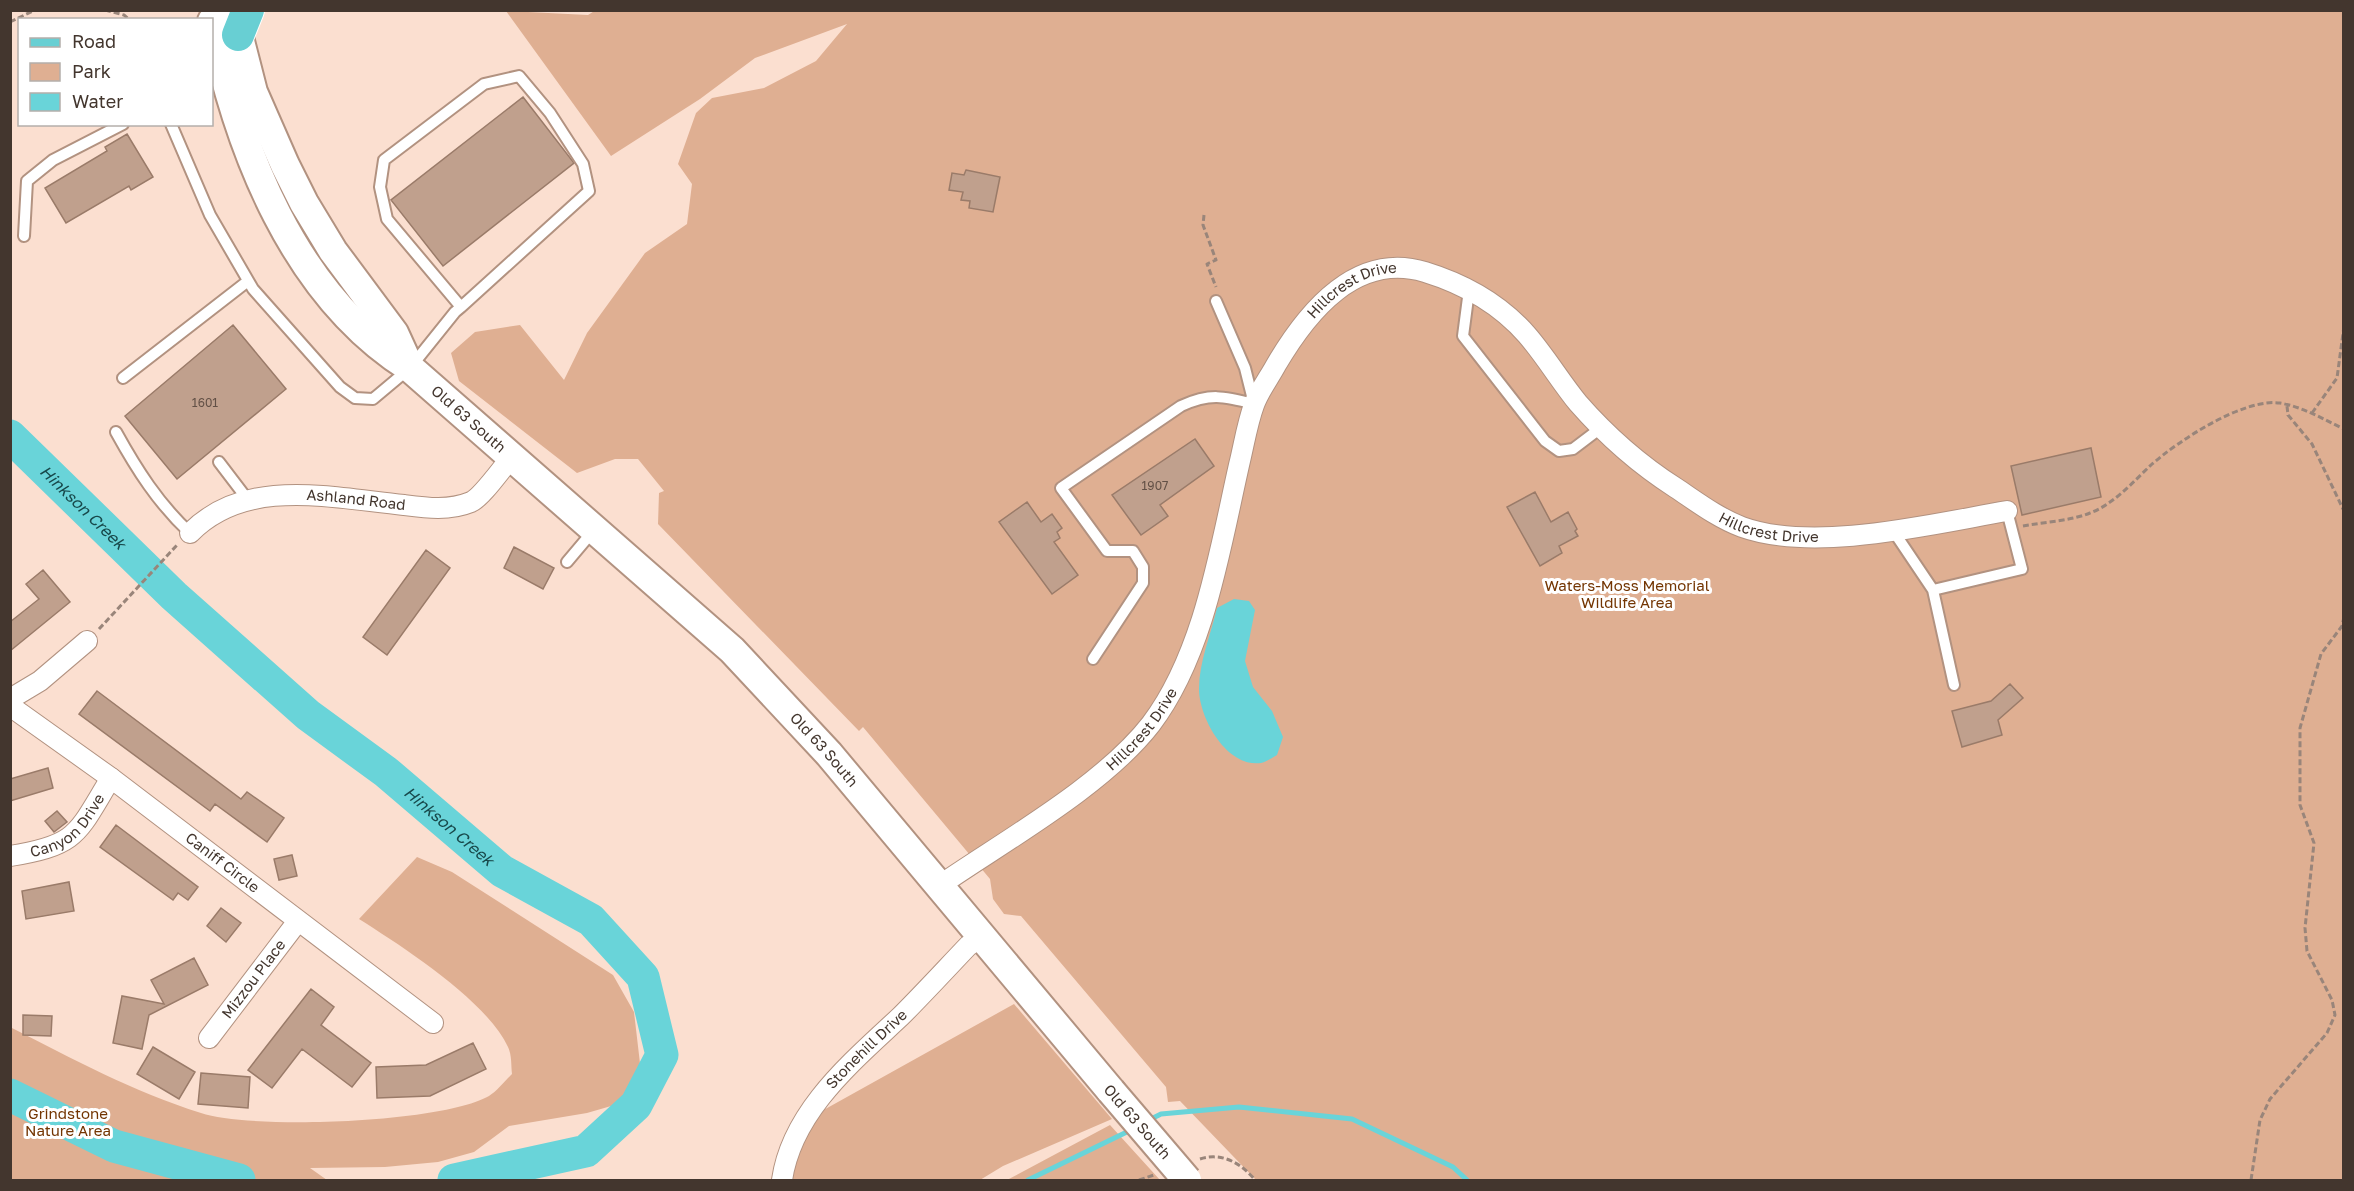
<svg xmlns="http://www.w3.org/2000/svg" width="2354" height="1191" viewBox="0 0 2354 1191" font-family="'Golos Text',sans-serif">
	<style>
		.green { fill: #dfaf92 }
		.water { fill: #69d4d9 }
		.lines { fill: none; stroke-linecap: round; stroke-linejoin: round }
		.stream { stroke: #69d4d9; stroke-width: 5 }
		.river { stroke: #69d4d9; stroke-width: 33 }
		.building { fill: #c0a08d; stroke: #9a7b69; stroke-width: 1.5 }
		.service-casing { stroke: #b29280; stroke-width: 14 }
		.minor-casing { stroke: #b29280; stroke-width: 22 }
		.secondary-casing { stroke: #b29280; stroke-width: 32 }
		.primary-casing { stroke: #fff; stroke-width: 34 }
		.path { stroke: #99857a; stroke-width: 3; stroke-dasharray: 6 3; stroke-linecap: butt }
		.service { stroke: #fff; stroke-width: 10 }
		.minor { stroke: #fff; stroke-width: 20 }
		.secondary { stroke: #fff; stroke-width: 28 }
		.primary { stroke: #68cfd3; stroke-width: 32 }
		.secondary-bridge-casing { stroke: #b29280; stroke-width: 32; stroke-linecap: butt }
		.secondary-bridge { stroke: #fff; stroke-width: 28 }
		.labels { text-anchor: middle; stroke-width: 6; stroke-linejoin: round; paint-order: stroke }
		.number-label { font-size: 12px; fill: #625046 }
		.street-label { font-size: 15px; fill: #43362e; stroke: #fff }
		.park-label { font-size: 15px; fill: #733502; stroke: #fff }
		.water-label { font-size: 16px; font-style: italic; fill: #18494b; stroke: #fff }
	</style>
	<rect width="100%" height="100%" fill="#fbdfd0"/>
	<path class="green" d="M596 10 2343 11V1180H1256L1180 1101 1168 1102 1166 1087 1021 916 1004 914 993 899 990 879 863 727 859 731 658 524 659 493 664 491 638 459H615L577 473 459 381 451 353 475 332 520 325 564 380 587 333 645 253 687 224 692 184 678 164 696 113 712 98 764 88 816 61 847 24 755 58 700 99 611 156 506 11 588 15Z
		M417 857 452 872 613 975 634 1012 641 1072 618 1104 587 1113 509 1126 474 1152 438 1162 385 1167 310 1168 327 1180H11L10 1027C73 1059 134 1092 201 1113 253 1130 442 1123 489 1096 497 1091 505 1081 512 1074 511 1066 512 1055 508 1047 486 1000 403 947 359 919Z
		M1014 1004 1112 1119 1003 1166 980 1180H789L811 1117Z
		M1110 1125 1160 1180H1007Z"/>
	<path class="water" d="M1234 599 1249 601 1255 610 1245 661 1253 687 1272 711 1283 737 1277 755C1272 758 1266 762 1261 763 1227 768 1199 718 1199 689 1199 662 1211 634 1217 608Z"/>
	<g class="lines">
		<path class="stream" d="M1149 1120 1161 1114 1239 1107 1352 1119 1453 1167 1467 1180
			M1028 1180 1133 1129"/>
		<g class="river">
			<path id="s1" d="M10 436 174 596 308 715 386 772 502 871 591 920 643 977 662 1055 636 1105 586 1151 454 1180"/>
			<path d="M10 1095 114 1146 239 1180"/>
		</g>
	</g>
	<path class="building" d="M523 97 574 163 443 266 391 200Z
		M127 134 153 177 131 190 129 186 66 223 45 188 107 151 105 147Z
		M966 170 1000 177 993 212 969 208 970 201 961 200 963 192 949 190 952 173 964 175Z
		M233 325 286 389 177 479 125 416Z
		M1195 439 1214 466 1160 505 1168 516 1141 535 1112 495Z
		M2091 448 2101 497 2022 515 2011 466Z
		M1535 492 1551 522 1568 512 1577 529 1575 531 1578 536 1559 546 1562 553 1540 566 1507 507Z
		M1027 502 1041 522 1052 514 1062 528 1057 532 1060 538 1054 542 1078 575 1052 594 999 522Z
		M514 547 554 568 543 589 504 568Z
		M426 550 450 568 387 655 363 637Z
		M43 570 70 602 10 651V622L39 599 26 584Z
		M2010 684 2023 698 1998 720 2002 735 1962 747 1952 711 1991 701Z
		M97 691 241 799 247 792 284 818 267 842 215 804 210 811 79 714Z
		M48 768 53 788 10 801V779Z
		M57 811 67 822 54 832 45 821Z
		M116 825 198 887 188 900 178 893 173 900 100 847Z
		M292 855 297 876 279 880 274 859Z
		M69 882 74 911 26 919 22 891Z
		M221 908 241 923 226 942 207 926Z
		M194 958 208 985 149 1015 142 1049 113 1043 122 996 164 1004 151 980Z
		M311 989 334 1007 321 1025 371 1063 352 1087 302 1049 272 1088 248 1070Z
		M23 1015 52 1016 51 1036 23 1035Z
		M473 1043 486 1069 430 1096 377 1098 376 1067 426 1065Z
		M153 1047 195 1072 179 1099 137 1074Z
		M201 1073 250 1077 248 1108 198 1104Z"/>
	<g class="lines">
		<g class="service-casing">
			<path id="service" d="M171 124 210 215 253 289 340 387 355 398 373 399 410 368 455 312 461 307 589 191 583 164 550 113 519 76 484 84 384 160 380 187 387 219 461 307
				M24 236 27 181 53 160 123 124
				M1469 290 1463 336 1545 441 1559 451 1573 449 1602 427
				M123 378 248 281
				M116 432C137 470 158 503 190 533
				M219 462 248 500
				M1894 532 1933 590 2022 569 2007 511
				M567 562 594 530
				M1933 590 1954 685
				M1093 659 1143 583V567L1133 551H1107L1061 488 1181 406C1210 393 1223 396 1254 404L1245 368 1216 301"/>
		</g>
		<g class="minor-casing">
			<g id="minor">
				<path id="s2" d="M190 533C246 476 332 498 404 505 427 508 449 511 471 502 482 497 502 468 511 458"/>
				<path d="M10 699 40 681 87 641"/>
				<path id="s3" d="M10 706 111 778 433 1023"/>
				<path id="s4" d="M10 856C79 845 77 833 111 778"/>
				<path id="s5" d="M939 886C1004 841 1103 786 1151 724 1204 654 1220 549 1239 465 1244 445 1247 424 1254 405 1259 391 1269 378 1276 365 1307 312 1356 251 1425 272 1464 284 1500 304 1527 335 1546 357 1560 381 1578 403 1606 435 1640 465 1676 488 1697 502 1718 518 1742 527 1814 553 1932 524 2007 511"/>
				<path id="s6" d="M209 1038 298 921"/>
				<path id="s7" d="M782 1180C792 1111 852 1062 901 1016 924 993 946 969 968 946L982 936"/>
			</g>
		</g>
		<g class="secondary-casing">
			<g id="secondary">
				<path d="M233 14 253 92 285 165 304 203 333 251 394 333 410 368"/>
				<path id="s8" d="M212 21C238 149 294 295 410 368L732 650 829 754 1111 1091"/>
			</g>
		</g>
		<g class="primary-casing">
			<path id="primary" d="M238 35 248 10"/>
		</g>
		<path class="path" d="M105 10 124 15 130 20
			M10 22 35 10
			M1204 215 1203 225 1216 260 1207 264 1216 287
			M2287 406 2288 415 2312 444 2344 511
			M2312 413 2337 378 2344 326
			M2023 526C2045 522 2070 521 2090 513 2114 504 2133 482 2151 465 2178 441 2243 398 2280 403 2303 407 2323 419 2344 429
			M99 629 178 544
			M1200 1159C1222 1152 1241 1163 1255 1180
			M1139 1180 1154 1175
			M2251 1180 2260 1120 2270 1099 2327 1033 2335 1015 2332 1000 2307 951 2305 928 2314 843 2300 805V728L2321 654 2342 626 2344 617"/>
		<use href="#service" class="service"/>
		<use href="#minor" class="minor"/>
		<use href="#secondary" class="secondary"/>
		<use href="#primary" class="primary"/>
		<g class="secondary-bridge-casing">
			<path id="secondary-bridge" d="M1111 1091 1187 1180"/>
		</g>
		<use href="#secondary-bridge" class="secondary-bridge"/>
	</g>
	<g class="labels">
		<g class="number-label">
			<text x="205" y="407">1601</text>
			<text x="1155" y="490">1907</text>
		</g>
		<g class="street-label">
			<text dy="5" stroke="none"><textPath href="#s5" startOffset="762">Hillcrest Drive</textPath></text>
			<text dy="5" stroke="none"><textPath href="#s8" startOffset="488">Old 63 South</textPath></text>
			<text dy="5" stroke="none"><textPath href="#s2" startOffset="176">Ashland Road</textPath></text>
			<text dy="5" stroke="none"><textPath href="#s5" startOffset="1282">Hillcrest Drive</textPath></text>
			<text dy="5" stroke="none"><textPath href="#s5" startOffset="258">Hillcrest Drive</textPath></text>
			<text dy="5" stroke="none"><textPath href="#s8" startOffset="974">Old 63 South</textPath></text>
			<text dy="5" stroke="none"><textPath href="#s4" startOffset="68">Canyon Drive</textPath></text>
			<text dy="5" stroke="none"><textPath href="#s3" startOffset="264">Caniff Circle</textPath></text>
			<text dy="5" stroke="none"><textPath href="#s6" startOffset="74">Mizzou Place</textPath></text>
			<text dy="5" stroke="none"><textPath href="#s7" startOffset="159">Stonehill Drive</textPath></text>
			<text transform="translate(1137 1122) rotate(49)" y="5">Old 63 South</text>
		</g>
		<g class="park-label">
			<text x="1627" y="591">Waters-Moss Memorial<tspan x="1627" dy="17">Wildlife Area</tspan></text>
			<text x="68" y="1119">Grindstone<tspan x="68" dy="17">Nature Area</tspan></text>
		</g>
		<g class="water-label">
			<text dy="6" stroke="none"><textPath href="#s1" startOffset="102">Hinkson Creek</textPath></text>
			<text dy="6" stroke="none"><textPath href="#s1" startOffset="588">Hinkson Creek</textPath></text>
		</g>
	</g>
	<rect width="2354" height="1191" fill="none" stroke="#43362e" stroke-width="24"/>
	<rect x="18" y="18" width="195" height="108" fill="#ffffff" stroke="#b4afab" stroke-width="1.5"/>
	<rect x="30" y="38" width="30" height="9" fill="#68cfd3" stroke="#b4afab" stroke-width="1.5"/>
	<text x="72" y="48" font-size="18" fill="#43362e">Road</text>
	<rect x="30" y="63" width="30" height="18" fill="#dfaf92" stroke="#b4afab" stroke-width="1.5"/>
	<text x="72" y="78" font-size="18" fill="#43362e">Park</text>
	<rect x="30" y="93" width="30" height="18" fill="#69d4d9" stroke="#b4afab" stroke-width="1.5"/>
	<text x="72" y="108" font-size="18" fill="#43362e">Water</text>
</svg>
